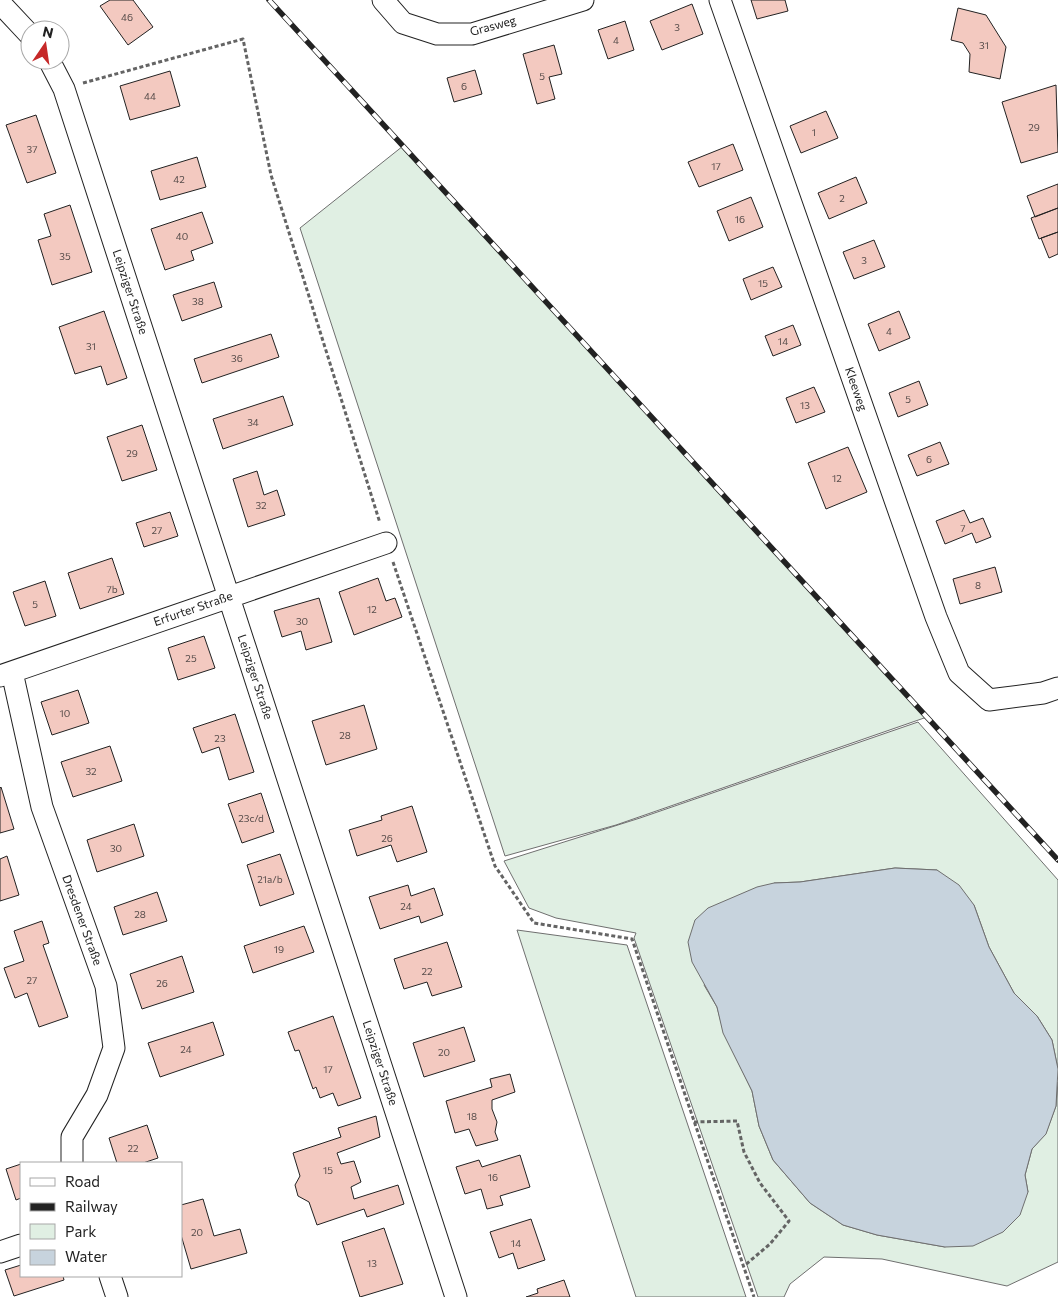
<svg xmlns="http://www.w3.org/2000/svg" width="1058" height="1297" viewBox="0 0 1058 1297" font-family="Commissioner,sans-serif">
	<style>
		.green { fill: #e0efe3; stroke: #6f6f6f }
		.water { fill: #c7d3dd; stroke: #6f6f6f }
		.building { fill: #f3c9c0; stroke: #222 }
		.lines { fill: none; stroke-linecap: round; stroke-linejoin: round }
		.minor-casing { stroke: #222; stroke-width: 23 }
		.path { stroke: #646464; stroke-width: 3; stroke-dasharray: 4 2.5; stroke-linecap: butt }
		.minor { stroke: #fff; stroke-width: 21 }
		.rail-casing { stroke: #222; stroke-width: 5.5 }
		.rail { stroke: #fff; stroke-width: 4; stroke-dasharray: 11; stroke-linecap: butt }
		.labels { text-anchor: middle; stroke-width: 4; stroke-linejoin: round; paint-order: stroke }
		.number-label { font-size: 10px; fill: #564c4a }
		.street-label { font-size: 12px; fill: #222; stroke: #fff }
	</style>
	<rect width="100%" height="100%" fill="#fff"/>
	<path class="green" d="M403 146 927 717 616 825 505 856 300 228Z
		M918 722 1058 880V1069L1052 1040 1037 1016 1014 993 989 947 974 905 937 870 895 868 800 882 774 883 704 985 717 1007 724 1033 752 1091 759 1126 773 1160 810 1203 843 1225 877 1235 945 1247 1028 1192 1025 1175 1032 1149 1046 1133 1056 1106 1058 1082V1262L1007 1286 882 1259 824 1257 790 1284 784 1297H758L634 938 636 933 556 918 529 908 504 861 640 818Z
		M517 930 627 945 746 1297H636Z"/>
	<path class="water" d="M895 868 937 870 959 885 974 905 989 947 1014 993 1037 1016 1052 1040 1058 1069 1056 1106 1046 1134 1032 1149 1025 1175 1028 1192 1020 1215 1003 1232 973 1246 945 1247 877 1235 843 1225 810 1203 773 1160 759 1126 752 1091 723 1033 717 1007 692 962 688 942 695 920 708 908 757 887 774 883 800 882Z"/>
	<path class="building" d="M110 0H133L153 27 128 45 100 6Z
		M751 0H785L788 11 757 19Z
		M692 4 703 34 662 50 650 21Z
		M958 8 986 15 1006 47 1000 79 969 72 970 54 963 43 951 40Z
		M625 21 634 50 608 59 598 30Z
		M554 45 562 74 549 77 555 99 537 104 523 54Z
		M475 70 482 94 454 102 447 78Z
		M170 71 180 106 130 120 120 86Z
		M1056 85 1058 152 1021 163 1002 102Z
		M826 111 838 138 801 153 790 126Z
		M36 115 56 173 27 183 6 125Z
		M733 144 743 170 699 187 688 162Z
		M197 157 206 187 160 200 151 171Z
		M856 177 867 203 829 219 818 193Z
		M1058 184V208L1035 217 1027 196Z
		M751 197 763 227 729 241 717 211Z
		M70 205 92 272 52 285 38 240 51 236 44 214Z
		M1058 208V232L1039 239 1031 218Z
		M202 212 213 243 191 251 194 260 165 270 151 229Z
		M1058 232V254L1049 258 1041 238Z
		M874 240 885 267 854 279 843 252Z
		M773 267 782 287 751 300 743 279Z
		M214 282 222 307 182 321 173 295Z
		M104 311 127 378 107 385 101 366 75 374 59 327Z
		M899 311 910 338 879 351 868 324Z
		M793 325 801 345 773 356 765 336Z
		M271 334 279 357 202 383 194 359Z
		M919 381 928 405 898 417 889 393Z
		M814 387 825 412 796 423 786 398Z
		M283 396 293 425 223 449 213 419Z
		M142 425 157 470 122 481 107 437Z
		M940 442 949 464 917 476 908 455Z
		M848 447 867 492 826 509 808 463Z
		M257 471 264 495 277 490 285 515 248 527 233 479Z
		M964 510 970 523 983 518 991 537 976 543 972 533 945 544 936 521Z
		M170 512 178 536 144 547 136 523Z
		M112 558 124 594 80 609 68 573Z
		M995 567 1002 592 960 604 953 579Z
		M378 578 386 601 395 598 402 617 354 635 339 592Z
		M45 581 56 616 25 626 13 592Z
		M319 598 332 642 306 650 301 631 282 637 274 611Z
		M204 636 215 668 178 680 168 648Z
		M78 690 89 723 52 735 41 702Z
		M364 705 377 749 326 765 312 721Z
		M235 714 254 772 229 780 219 747 202 753 193 728Z
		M110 746 122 781 73 797 61 762Z
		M1 787 14 829 0 833V788Z
		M261 793 274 832 242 843 228 804Z
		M412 806 427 852 397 862 391 845 357 856 349 830 382 820 381 816Z
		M134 824 144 856 97 872 87 840Z
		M280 854 294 894 260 906 247 865Z
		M7 856 19 895 0 901V859Z
		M408 885 411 896 434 888 443 915 421 923 419 916 380 929 369 897Z
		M157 892 167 921 123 935 114 907Z
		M42 921 49 943 43 945 68 1017 39 1027 27 993 15 998 4 968 24 961 14 931Z
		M304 926 314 952 253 973 244 946Z
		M447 942 462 987 432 996 427 982 404 989 394 959Z
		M182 956 194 992 142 1009 130 974Z
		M333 1016 361 1098 338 1106 333 1093 320 1098 316 1087 313 1089 299 1050 295 1051 288 1032Z
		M213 1022 224 1055 160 1077 148 1043Z
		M464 1027 475 1061 424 1077 413 1043Z
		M510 1074 515 1092 492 1100V1109L497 1122 495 1132 498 1140 476 1146 469 1129 455 1133 446 1101 492 1087 490 1079Z
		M376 1116 380 1137 337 1153 341 1164 354 1161 361 1182 351 1187 354 1199 398 1185 404 1204 367 1217 364 1209 317 1225 309 1202 298 1196 295 1185 300 1176 293 1153 341 1137 338 1128Z
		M147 1125 158 1158 143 1163H117L109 1138Z
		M520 1155 530 1187 500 1196 503 1205 487 1209 481 1189 465 1194 456 1167 479 1160 482 1167Z
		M21 1164V1198L16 1200 6 1169Z
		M203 1199 214 1236 240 1229 247 1253 191 1269 181 1235V1205Z
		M531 1219 545 1260 518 1269 513 1253 499 1258 490 1232Z
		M384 1228 403 1284 360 1297 342 1242Z
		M21 1265V1276H63L64 1280 14 1296 5 1270Z
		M564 1280 570 1297H526L538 1293 537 1289Z"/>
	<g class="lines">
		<g class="minor-casing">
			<path id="minor" d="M383 0 403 23 437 34H472L583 0
				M720 0 936 617 959 673 989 700 1043 693 1058 688
				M0 3 30 35
				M49 60 64 89 456 1297
				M12 672 42 807 106 986 114 1048 97 1095 72 1137V1163
				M0 676 386 543
				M0 1252 21 1245
				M110 1276 117 1297"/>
		</g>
		<path class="path" d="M83 83 243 39 271 175 380 523
			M393 562 495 866 534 923 632 939 754 1297
			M694 1122 737 1121 744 1152 760 1183 789 1221 770 1244 744 1266"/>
		<use href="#minor" class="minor"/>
		<g class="rail-casing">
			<path id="rail" d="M269 0 1058 860"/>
		</g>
		<use href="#rail" class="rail"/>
	</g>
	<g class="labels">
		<g class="number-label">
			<text x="127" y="21">46</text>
			<text x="677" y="31">3</text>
			<text x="616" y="44">4</text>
			<text x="984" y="49">31</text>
			<text x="542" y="80">5</text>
			<text x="464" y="90">6</text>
			<text x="150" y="100">44</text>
			<text x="1034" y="131">29</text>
			<text x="814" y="136">1</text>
			<text x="32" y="153">37</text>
			<text x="716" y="170">17</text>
			<text x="179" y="183">42</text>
			<text x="842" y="202">2</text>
			<text x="740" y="223">16</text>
			<text x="182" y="240">40</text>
			<text x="65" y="260">35</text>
			<text x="864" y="264">3</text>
			<text x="763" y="287">15</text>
			<text x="198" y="305">38</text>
			<text x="889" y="335">4</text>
			<text x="783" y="345">14</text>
			<text x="91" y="350">31</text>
			<text x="237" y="362">36</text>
			<text x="908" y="403">5</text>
			<text x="805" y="409">13</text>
			<text x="253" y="426">34</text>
			<text x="132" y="457">29</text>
			<text x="929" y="463">6</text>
			<text x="837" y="482">12</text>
			<text x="261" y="509">32</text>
			<text x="963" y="532">7</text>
			<text x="157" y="534">27</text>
			<text x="978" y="589">8</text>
			<text x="112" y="593">7b</text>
			<text x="35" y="608">5</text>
			<text x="372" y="613">12</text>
			<text x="302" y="625">30</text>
			<text x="191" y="662">25</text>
			<text x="65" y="717">10</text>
			<text x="345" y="739">28</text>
			<text x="220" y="742">23</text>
			<text x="91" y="775">32</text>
			<text x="251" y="822">23c/d</text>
			<text x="387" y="842">26</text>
			<text x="116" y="852">30</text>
			<text x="270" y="883">21a/b</text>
			<text x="406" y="910">24</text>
			<text x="140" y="918">28</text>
			<text x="279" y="953">19</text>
			<text x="427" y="975">22</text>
			<text x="32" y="984">27</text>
			<text x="162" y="987">26</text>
			<text x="186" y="1053">24</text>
			<text x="444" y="1056">20</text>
			<text x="328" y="1073">17</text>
			<text x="472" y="1120">18</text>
			<text x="133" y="1152">22</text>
			<text x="328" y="1174">15</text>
			<text x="493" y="1181">16</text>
			<text x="197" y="1236">20</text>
			<text x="516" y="1247">14</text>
			<text x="372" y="1267">13</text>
		</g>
		<g class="street-label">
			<text transform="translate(493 26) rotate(-15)" y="4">Grasweg</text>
			<text transform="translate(130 292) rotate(72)" y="4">Leipziger Straße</text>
			<text transform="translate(856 389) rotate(71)" y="4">Kleeweg</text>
			<text transform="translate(193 609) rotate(-19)" y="4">Erfurter Straße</text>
			<text transform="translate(255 677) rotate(72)" y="4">Leipziger Straße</text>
			<text transform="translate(82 920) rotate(70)" y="4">Dresdener Straße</text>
			<text transform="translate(380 1063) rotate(72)" y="4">Leipziger Straße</text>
		</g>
	</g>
	<rect x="20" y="1162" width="162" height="115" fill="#ffffff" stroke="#a7a7a7"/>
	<rect x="30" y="1178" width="25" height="8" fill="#ffffff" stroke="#a7a7a7"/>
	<text x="65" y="1187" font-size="15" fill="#222222">Road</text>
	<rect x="30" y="1203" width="25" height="8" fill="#222222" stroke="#a7a7a7"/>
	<text x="65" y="1212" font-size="15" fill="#222222">Railway</text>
	<rect x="30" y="1224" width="25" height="15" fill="#e0efe3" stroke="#a7a7a7"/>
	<text x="65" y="1237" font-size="15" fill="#222222">Park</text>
	<rect x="30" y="1250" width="25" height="15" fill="#c7d3dd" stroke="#a7a7a7"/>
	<text x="65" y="1262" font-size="15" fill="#222222">Water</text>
	<g transform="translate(45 45) rotate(13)"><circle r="24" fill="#ffffff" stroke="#a7a7a7"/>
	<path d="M0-4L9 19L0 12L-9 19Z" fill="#c62828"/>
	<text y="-8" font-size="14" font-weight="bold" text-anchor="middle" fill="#222222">N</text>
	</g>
</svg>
